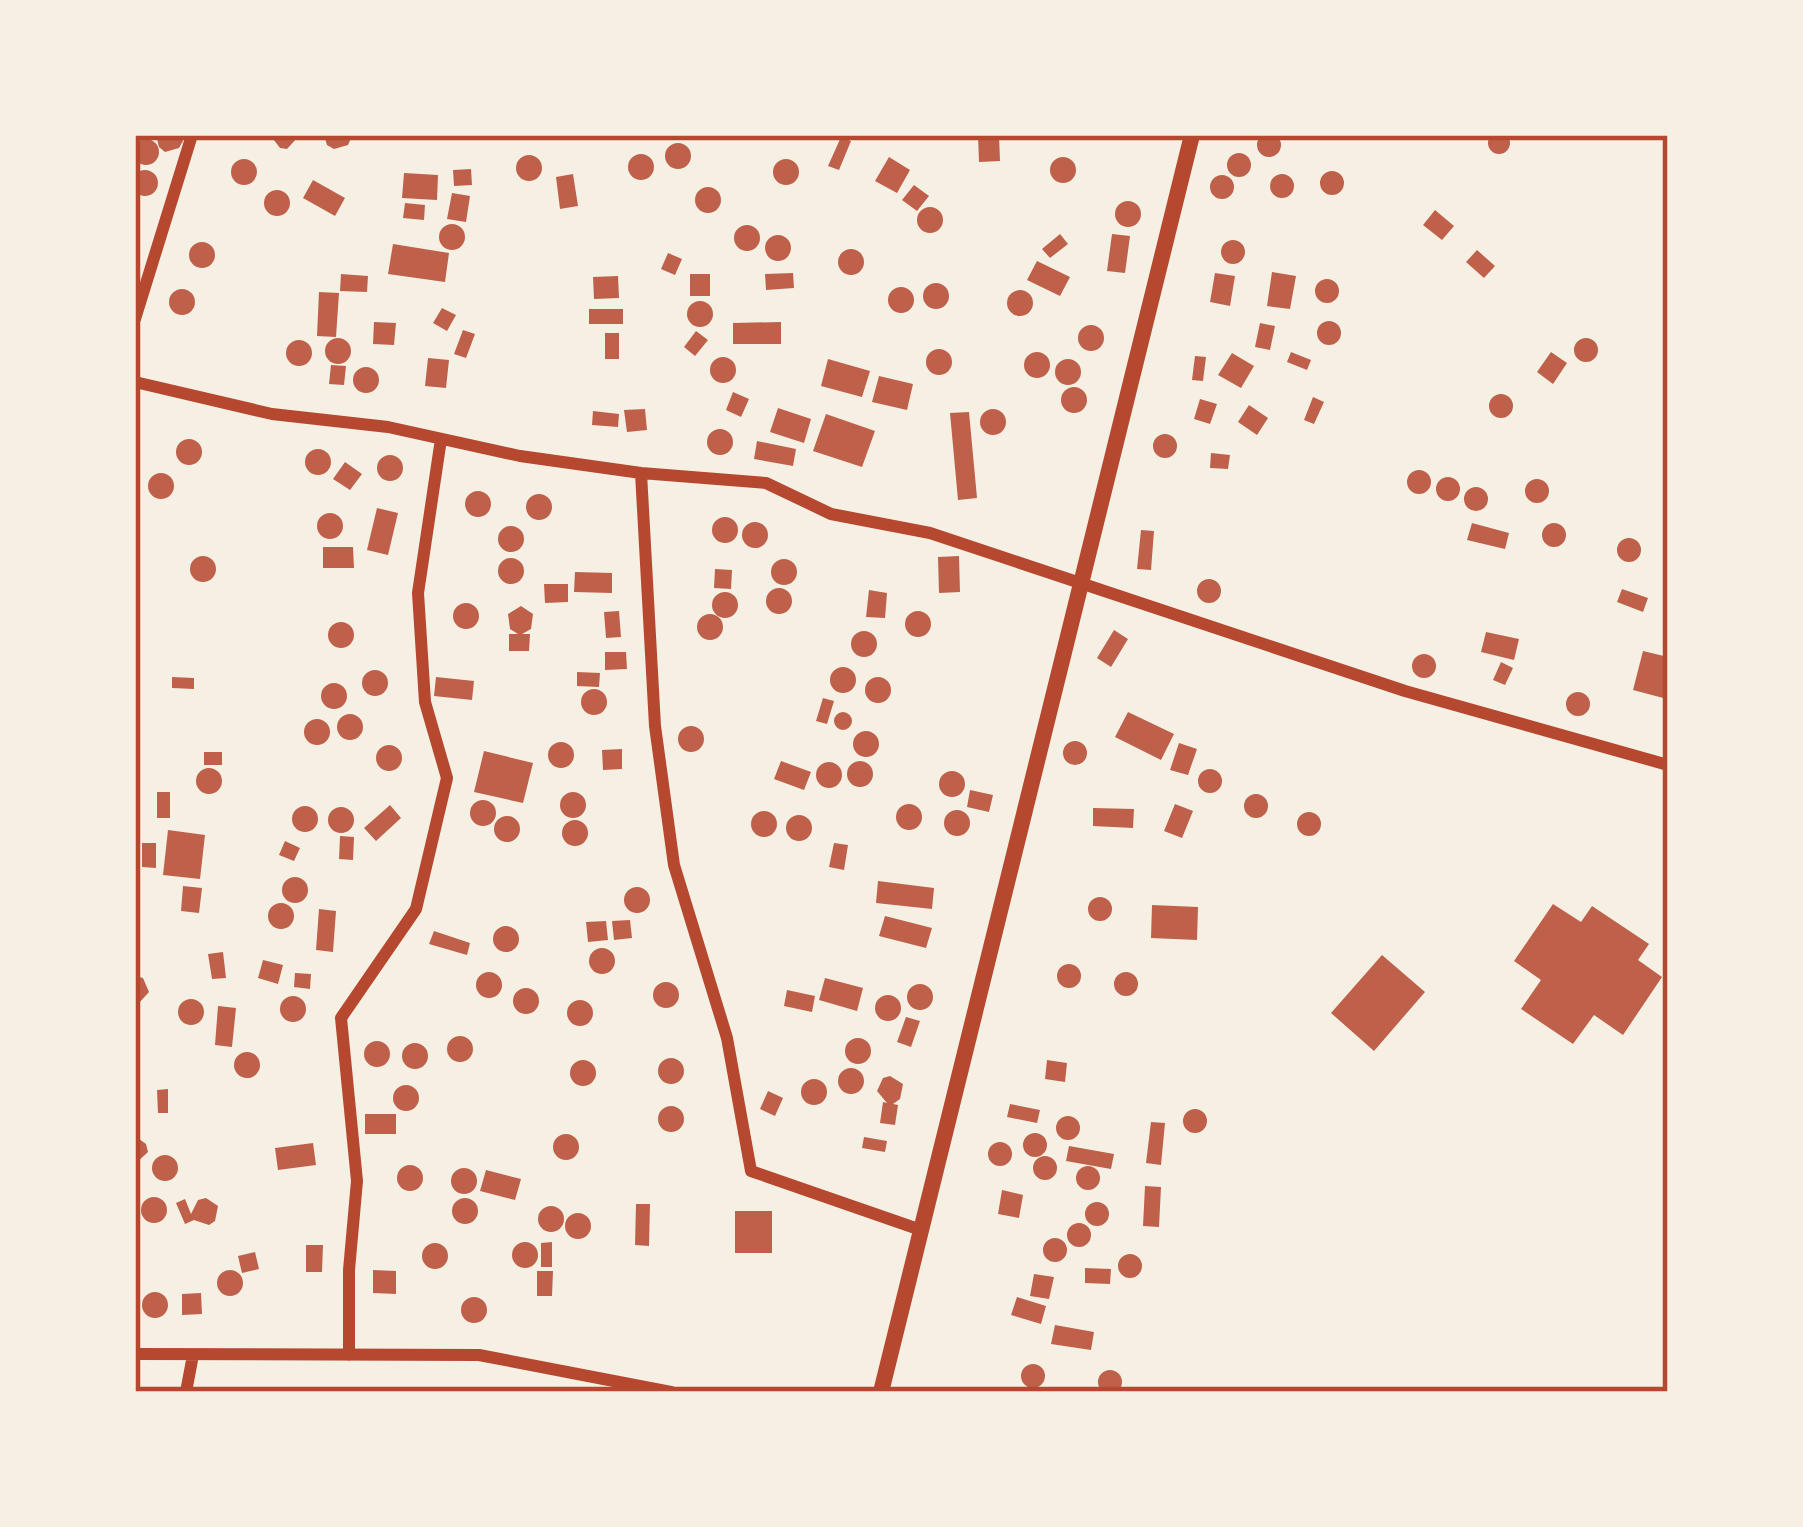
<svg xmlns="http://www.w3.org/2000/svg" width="1803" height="1527" viewBox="0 0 1803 1527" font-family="'Noto Sans',sans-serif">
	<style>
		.building { fill: #bf614a }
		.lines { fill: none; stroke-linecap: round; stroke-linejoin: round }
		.minor { stroke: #b5482f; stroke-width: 12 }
		.tertiary { stroke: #b5482f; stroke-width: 16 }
		.neatline { fill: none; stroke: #b5482f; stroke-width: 4.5 }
	</style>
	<rect width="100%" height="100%" fill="#f6efe4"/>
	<path class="building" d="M1488 143a11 11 0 1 1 22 0a11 11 0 1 1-22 0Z
		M1257 145a12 12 0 1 1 24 0a12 12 0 1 1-24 0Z
		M156 135H182L183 141 179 148 165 152 159 147Z
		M270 135H297V138L287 149 280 148Z
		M324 135H351V138L348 145 334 149 327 145Z
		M978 135H999L1000 161 979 162Z
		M841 137 851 141 839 170 828 166Z
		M133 152a13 13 0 1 1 26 0a13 13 0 1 1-26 0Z
		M665 156a13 13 0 1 1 26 0a13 13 0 1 1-26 0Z
		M1227 165a12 12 0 1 1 24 0a12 12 0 1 1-24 0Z
		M628 167a13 13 0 1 1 26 0a13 13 0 1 1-26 0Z
		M516 168a13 13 0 1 1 26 0a13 13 0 1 1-26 0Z
		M1050 170a13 13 0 1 1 26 0a13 13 0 1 1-26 0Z
		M889 157 910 170 897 193 875 181Z
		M231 172a13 13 0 1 1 26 0a13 13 0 1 1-26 0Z
		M773 172a13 13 0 1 1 26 0a13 13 0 1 1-26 0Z
		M471 169 472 185 454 186 453 170Z
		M132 183a13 13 0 1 1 26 0a13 13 0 1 1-26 0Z
		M1320 183a12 12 0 1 1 24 0a12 12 0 1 1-24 0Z
		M404 173 438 175 437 200 402 198Z
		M573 174 578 206 560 209 556 177Z
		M1270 186a12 12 0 1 1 24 0a12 12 0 1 1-24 0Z
		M1210 187a12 12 0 1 1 24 0a12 12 0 1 1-24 0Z
		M313 180 345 198 335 216 303 198Z
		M914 185 929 196 917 211 902 200Z
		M695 200a13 13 0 1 1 26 0a13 13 0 1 1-26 0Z
		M264 203a13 13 0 1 1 26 0a13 13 0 1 1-26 0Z
		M452 193 470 196 466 222 447 219Z
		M1115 214a13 13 0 1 1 26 0a13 13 0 1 1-26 0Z
		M405 203 425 205 424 220 403 218Z
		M917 220a13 13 0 1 1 26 0a13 13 0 1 1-26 0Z
		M1435 210 1454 226 1442 240 1423 225Z
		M439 237a13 13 0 1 1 26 0a13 13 0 1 1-26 0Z
		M734 238a13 13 0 1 1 26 0a13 13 0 1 1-26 0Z
		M1060 234 1068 244 1050 258 1042 249Z
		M1112 234 1130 236 1125 273 1107 271Z
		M765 248a13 13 0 1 1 26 0a13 13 0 1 1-26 0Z
		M1221 252a12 12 0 1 1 24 0a12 12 0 1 1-24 0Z
		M189 255a13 13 0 1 1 26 0a13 13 0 1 1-26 0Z
		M393 244 449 253 445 282 388 274Z
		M838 262a13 13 0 1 1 26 0a13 13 0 1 1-26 0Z
		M1477 250 1495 266 1484 278 1466 262Z
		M668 253 682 259 675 275 661 269Z
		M1037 261 1070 277 1060 296 1027 280Z
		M1272 272 1296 276 1290 309 1267 306Z
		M793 273 794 288 766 290 765 274Z
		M1215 273 1235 276 1230 306 1210 302Z
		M341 274 368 276 367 292 340 291Z
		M690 274H710V296H690Z
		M618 276 619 298 594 299 593 277Z
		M1315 291a12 12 0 1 1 24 0a12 12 0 1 1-24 0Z
		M923 296a13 13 0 1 1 26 0a13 13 0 1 1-26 0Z
		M888 300a13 13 0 1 1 26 0a13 13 0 1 1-26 0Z
		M169 302a13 13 0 1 1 26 0a13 13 0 1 1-26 0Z
		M1007 303a13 13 0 1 1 26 0a13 13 0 1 1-26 0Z
		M319 292 339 293 336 337 317 336Z
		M687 314a13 13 0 1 1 26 0a13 13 0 1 1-26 0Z
		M442 308 456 315 447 331 433 323Z
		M589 309H623V324H589Z
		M1317 333a12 12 0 1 1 24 0a12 12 0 1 1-24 0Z
		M374 322 396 323 394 345 373 344Z
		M781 322V344H733V323Z
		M1260 323 1275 326 1270 350 1255 347Z
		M1078 338a13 13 0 1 1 26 0a13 13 0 1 1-26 0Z
		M463 330 475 334 466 358 454 354Z
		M696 331 708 340 695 356 684 347Z
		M605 333H619V359H605Z
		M325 351a13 13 0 1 1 26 0a13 13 0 1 1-26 0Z
		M1574 350a12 12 0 1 1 24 0a12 12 0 1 1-24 0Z
		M286 353a13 13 0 1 1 26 0a13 13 0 1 1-26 0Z
		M926 362a13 13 0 1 1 26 0a13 13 0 1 1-26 0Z
		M1024 365a13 13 0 1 1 26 0a13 13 0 1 1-26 0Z
		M1291 352 1311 360 1307 370 1287 362Z
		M1551 352 1567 363 1553 384 1537 372Z
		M1232 353 1254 366 1241 388 1218 375Z
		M1195 356 1206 357 1203 381 1192 380Z
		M710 370a13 13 0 1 1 26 0a13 13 0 1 1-26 0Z
		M428 358 449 360 446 388 425 386Z
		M1055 372a13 13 0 1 1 26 0a13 13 0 1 1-26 0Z
		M828 359 870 371 862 397 821 386Z
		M331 365 346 366 344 385 329 384Z
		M353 380a13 13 0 1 1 26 0a13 13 0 1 1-26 0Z
		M879 376 913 384 907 410 872 402Z
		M1061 400a13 13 0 1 1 26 0a13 13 0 1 1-26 0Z
		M733 392 749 399 741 417 726 410Z
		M1489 406a12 12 0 1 1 24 0a12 12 0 1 1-24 0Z
		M1313 397 1324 402 1314 424 1304 420Z
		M1200 399 1217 404 1210 424 1194 419Z
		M1249 405 1268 418 1257 435 1238 422Z
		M778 408 811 419 804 443 770 432Z
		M980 422a13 13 0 1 1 26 0a13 13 0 1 1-26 0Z
		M645 409 647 430 627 432 624 410Z
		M593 411 619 414 618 427 592 425Z
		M969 412 977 498 958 500 950 413Z
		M826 414 875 431 862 467 813 451Z
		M707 442a13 13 0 1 1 26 0a13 13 0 1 1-26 0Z
		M1153 446a12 12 0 1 1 24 0a12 12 0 1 1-24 0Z
		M176 452a13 13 0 1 1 26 0a13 13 0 1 1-26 0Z
		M757 441 796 449 793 466 754 459Z
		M305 462a13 13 0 1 1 26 0a13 13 0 1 1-26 0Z
		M1211 453 1230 455 1228 469 1210 468Z
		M377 468a13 13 0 1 1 26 0a13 13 0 1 1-26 0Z
		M345 462 362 474 350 490 333 479Z
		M1407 482a12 12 0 1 1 24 0a12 12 0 1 1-24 0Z
		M148 486a13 13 0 1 1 26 0a13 13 0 1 1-26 0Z
		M1436 489a12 12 0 1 1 24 0a12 12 0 1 1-24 0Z
		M1525 491a12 12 0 1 1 24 0a12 12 0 1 1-24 0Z
		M1464 499a12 12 0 1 1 24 0a12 12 0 1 1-24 0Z
		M465 504a13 13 0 1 1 26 0a13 13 0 1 1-26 0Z
		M526 507a13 13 0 1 1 26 0a13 13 0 1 1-26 0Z
		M377 508 398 513 388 555 367 550Z
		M317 526a13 13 0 1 1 26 0a13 13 0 1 1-26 0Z
		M712 530a13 13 0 1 1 26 0a13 13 0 1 1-26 0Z
		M742 535a13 13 0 1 1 26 0a13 13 0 1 1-26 0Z
		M1472 523 1509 533 1505 549 1467 540Z
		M1542 535a12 12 0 1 1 24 0a12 12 0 1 1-24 0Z
		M498 539a13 13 0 1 1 26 0a13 13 0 1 1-26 0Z
		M1141 530 1154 531 1151 570 1137 569Z
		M1617 550a12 12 0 1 1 24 0a12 12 0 1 1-24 0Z
		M323 547H353L354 568H323Z
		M190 569a13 13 0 1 1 26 0a13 13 0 1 1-26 0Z
		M959 556 960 592 939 593 938 557Z
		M498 571a13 13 0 1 1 26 0a13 13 0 1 1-26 0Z
		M771 572a13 13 0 1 1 26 0a13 13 0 1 1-26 0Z
		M715 569 732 570 731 589 714 588Z
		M575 572 612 573V593L574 592Z
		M1197 591a12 12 0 1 1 24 0a12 12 0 1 1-24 0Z
		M544 584H568V602L545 603Z
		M766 601a13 13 0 1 1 26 0a13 13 0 1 1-26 0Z
		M1622 589 1648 598 1643 612 1617 602Z
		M869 590 887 593 885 618 866 617Z
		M712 605a13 13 0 1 1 26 0a13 13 0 1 1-26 0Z
		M453 616a13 13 0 1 1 26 0a13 13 0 1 1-26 0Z
		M521 606 533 614 531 629 522 634H530L529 651H509V634H518L510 629 508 614Z
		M905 624a13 13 0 1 1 26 0a13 13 0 1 1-26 0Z
		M619 611 621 637 606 638 604 612Z
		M697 627a13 13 0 1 1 26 0a13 13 0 1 1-26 0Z
		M328 635a13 13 0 1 1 26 0a13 13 0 1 1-26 0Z
		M1114 630 1128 639 1111 667 1097 658Z
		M851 644a13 13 0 1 1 26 0a13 13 0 1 1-26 0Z
		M1486 632 1519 639 1514 660 1481 652Z
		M1643 651 1668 657 1667 699 1633 690Z
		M605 652H626L627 669 605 670Z
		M1412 666a12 12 0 1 1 24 0a12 12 0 1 1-24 0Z
		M1501 662 1513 668 1505 685 1493 680Z
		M830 680a13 13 0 1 1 26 0a13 13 0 1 1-26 0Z
		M362 683a13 13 0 1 1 26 0a13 13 0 1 1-26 0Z
		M577 672 600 673 599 687 577 686Z
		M865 690a13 13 0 1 1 26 0a13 13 0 1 1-26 0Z
		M172 677 194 678V689L172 688Z
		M436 677 474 681 472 700 434 696Z
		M321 696a13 13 0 1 1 26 0a13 13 0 1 1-26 0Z
		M581 702a13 13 0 1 1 26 0a13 13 0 1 1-26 0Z
		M1566 704a12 12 0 1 1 24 0a12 12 0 1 1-24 0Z
		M823 698 834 701 827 724 816 721Z
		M1128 712 1174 734 1161 760 1115 737Z
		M834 721a9 9 0 1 1 18 0a9 9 0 1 1-18 0Z
		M337 727a13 13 0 1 1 26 0a13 13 0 1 1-26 0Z
		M304 732a13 13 0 1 1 26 0a13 13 0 1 1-26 0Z
		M678 739a13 13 0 1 1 26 0a13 13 0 1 1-26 0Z
		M853 744a13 13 0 1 1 26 0a13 13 0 1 1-26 0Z
		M1063 753a12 12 0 1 1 24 0a12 12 0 1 1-24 0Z
		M548 755a13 13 0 1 1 26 0a13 13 0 1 1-26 0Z
		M1179 743 1197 749 1188 775 1170 770Z
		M376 758a13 13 0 1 1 26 0a13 13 0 1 1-26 0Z
		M622 749V769L603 770 602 750Z
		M484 751 533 763 523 803 474 792Z
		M204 752H222V765H204Z
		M847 774a13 13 0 1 1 26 0a13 13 0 1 1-26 0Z
		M781 761 811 772 804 790 774 779Z
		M816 775a13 13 0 1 1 26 0a13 13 0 1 1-26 0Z
		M196 781a13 13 0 1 1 26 0a13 13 0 1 1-26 0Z
		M1198 781a12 12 0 1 1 24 0a12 12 0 1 1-24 0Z
		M939 784a13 13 0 1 1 26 0a13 13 0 1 1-26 0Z
		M970 790 993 795 989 812 967 807Z
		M560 805a13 13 0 1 1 26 0a13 13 0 1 1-26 0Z
		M157 792H170V818H157Z
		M1244 806a12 12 0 1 1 24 0a12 12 0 1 1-24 0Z
		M470 813a13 13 0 1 1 26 0a13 13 0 1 1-26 0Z
		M896 817a13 13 0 1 1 26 0a13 13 0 1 1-26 0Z
		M1175 804 1193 811 1182 838 1164 831Z
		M390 805 401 818 376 841 364 828Z
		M292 819a13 13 0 1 1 26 0a13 13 0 1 1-26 0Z
		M328 820a13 13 0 1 1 26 0a13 13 0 1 1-26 0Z
		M1093 808 1134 809 1133 828 1093 826Z
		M944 823a13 13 0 1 1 26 0a13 13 0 1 1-26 0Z
		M751 824a13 13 0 1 1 26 0a13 13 0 1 1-26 0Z
		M1297 824a12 12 0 1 1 24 0a12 12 0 1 1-24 0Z
		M786 828a13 13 0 1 1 26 0a13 13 0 1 1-26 0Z
		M494 829a13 13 0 1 1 26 0a13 13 0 1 1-26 0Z
		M562 833a13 13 0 1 1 26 0a13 13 0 1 1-26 0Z
		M168 830 205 835 200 879 163 875Z
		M340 836 354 837 353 860 339 859Z
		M285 841 300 848 294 861 279 855Z
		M142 843H156V868L142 867Z
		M834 843 848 845 844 870 829 867Z
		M282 890a13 13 0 1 1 26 0a13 13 0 1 1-26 0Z
		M878 881 934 888 932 909 876 903Z
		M183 886 202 888 199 913 181 911Z
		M624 900a13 13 0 1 1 26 0a13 13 0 1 1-26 0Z
		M1088 909a12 12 0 1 1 24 0a12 12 0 1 1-24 0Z
		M268 916a13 13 0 1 1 26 0a13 13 0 1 1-26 0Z
		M1553 904 1581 922 1592 906 1649 944 1638 960 1662 977 1623 1035 1594 1015 1573 1044 1521 1009 1541 980 1514 961Z
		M1152 905 1198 907 1197 940 1151 938Z
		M319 909 336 911 333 952 316 950Z
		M885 916 932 928 926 948 879 936Z
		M630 920 632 938 614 940 612 921Z
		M606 921 608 940 588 942 586 922Z
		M493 939a13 13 0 1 1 26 0a13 13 0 1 1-26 0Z
		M434 931 470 943 467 955 429 944Z
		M589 961a13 13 0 1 1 26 0a13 13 0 1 1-26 0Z
		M223 952 226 978 212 979 208 954Z
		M1382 955 1425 992 1374 1051 1331 1013Z
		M263 960 283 965 278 984 258 978Z
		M1057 976a12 12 0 1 1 24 0a12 12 0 1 1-24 0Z
		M476 985a13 13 0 1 1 26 0a13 13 0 1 1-26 0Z
		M1114 984a12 12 0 1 1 24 0a12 12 0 1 1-24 0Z
		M295 973 311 974 310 989 294 987Z
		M135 976 143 978 149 992 139 1003H135Z
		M825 978 863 988 857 1011 819 1000Z
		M653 995a13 13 0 1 1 26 0a13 13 0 1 1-26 0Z
		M907 997a13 13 0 1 1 26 0a13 13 0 1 1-26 0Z
		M513 1001a13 13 0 1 1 26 0a13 13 0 1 1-26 0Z
		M787 990 815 996 812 1012 784 1006Z
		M875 1008a13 13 0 1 1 26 0a13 13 0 1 1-26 0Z
		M280 1009a13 13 0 1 1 26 0a13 13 0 1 1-26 0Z
		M178 1012a13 13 0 1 1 26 0a13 13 0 1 1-26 0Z
		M567 1013a13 13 0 1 1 26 0a13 13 0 1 1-26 0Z
		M218 1006 236 1008 232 1047 215 1045Z
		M906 1017 920 1021 911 1047 897 1042Z
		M447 1049a13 13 0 1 1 26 0a13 13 0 1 1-26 0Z
		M845 1051a13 13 0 1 1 26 0a13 13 0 1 1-26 0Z
		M364 1054a13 13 0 1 1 26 0a13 13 0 1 1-26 0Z
		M402 1056a13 13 0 1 1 26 0a13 13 0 1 1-26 0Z
		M234 1065a13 13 0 1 1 26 0a13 13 0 1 1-26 0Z
		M658 1071a13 13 0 1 1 26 0a13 13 0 1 1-26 0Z
		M570 1073a13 13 0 1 1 26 0a13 13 0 1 1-26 0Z
		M1047 1060 1067 1063 1065 1082 1045 1079Z
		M838 1081a13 13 0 1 1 26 0a13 13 0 1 1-26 0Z
		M890 1076 903 1084 900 1099 893 1104 898 1105 895 1125 880 1123 883 1102 887 1103 877 1091 883 1078Z
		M801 1092a13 13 0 1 1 26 0a13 13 0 1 1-26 0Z
		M393 1098a13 13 0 1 1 26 0a13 13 0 1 1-26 0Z
		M168 1089V1113H158L157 1090Z
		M768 1091 783 1098 775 1116 760 1109Z
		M1010 1104 1040 1110 1037 1123 1007 1117Z
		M658 1119a13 13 0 1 1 26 0a13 13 0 1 1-26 0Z
		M1183 1121a12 12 0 1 1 24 0a12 12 0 1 1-24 0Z
		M365 1114H396V1134H365Z
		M1056 1128a12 12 0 1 1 24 0a12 12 0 1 1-24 0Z
		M1151 1122 1165 1123 1161 1165 1146 1163Z
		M1023 1145a12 12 0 1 1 24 0a12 12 0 1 1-24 0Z
		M553 1147a13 13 0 1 1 26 0a13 13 0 1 1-26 0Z
		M135 1136 146 1144 148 1152 135 1164Z
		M864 1137 887 1141 885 1152 862 1148Z
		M988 1154a12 12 0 1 1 24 0a12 12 0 1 1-24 0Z
		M313 1143 316 1165 278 1170 275 1148Z
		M1069 1146 1114 1154 1111 1169 1066 1161Z
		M152 1168a13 13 0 1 1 26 0a13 13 0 1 1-26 0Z
		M1033 1168a12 12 0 1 1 24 0a12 12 0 1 1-24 0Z
		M397 1178a13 13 0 1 1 26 0a13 13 0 1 1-26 0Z
		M1076 1178a12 12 0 1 1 24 0a12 12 0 1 1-24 0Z
		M451 1181a13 13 0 1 1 26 0a13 13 0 1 1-26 0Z
		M486 1170 521 1179 515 1200 480 1191Z
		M1145 1186 1161 1187 1159 1227 1143 1226Z
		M1002 1190 1023 1195 1019 1218 998 1214Z
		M141 1210a13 13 0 1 1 26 0a13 13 0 1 1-26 0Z
		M452 1211a13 13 0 1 1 26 0a13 13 0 1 1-26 0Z
		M206 1198 218 1206 215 1221 209 1225 194 1220 185 1224 176 1203 185 1199 191 1214 198 1200Z
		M1085 1214a12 12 0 1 1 24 0a12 12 0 1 1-24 0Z
		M636 1204H650L649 1246 635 1245Z
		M538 1219a13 13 0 1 1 26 0a13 13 0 1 1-26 0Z
		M735 1211H772V1253H735Z
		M565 1226a13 13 0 1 1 26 0a13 13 0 1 1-26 0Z
		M1067 1235a12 12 0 1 1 24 0a12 12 0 1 1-24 0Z
		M1043 1250a12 12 0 1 1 24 0a12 12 0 1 1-24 0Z
		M512 1255a13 13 0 1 1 26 0a13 13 0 1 1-26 0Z
		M552 1242V1267H541V1243Z
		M422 1256a13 13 0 1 1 26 0a13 13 0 1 1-26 0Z
		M306 1245H323L322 1272H306Z
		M255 1252 259 1269 242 1273 238 1256Z
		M1118 1266a12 12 0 1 1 24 0a12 12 0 1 1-24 0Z
		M1085 1268 1111 1269 1110 1284 1085 1283Z
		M217 1283a13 13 0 1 1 26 0a13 13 0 1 1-26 0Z
		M373 1270 396 1271V1294L373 1293Z
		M537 1271H553L552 1296H537Z
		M1034 1274 1054 1277 1049 1299 1030 1296Z
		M142 1305a13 13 0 1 1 26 0a13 13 0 1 1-26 0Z
		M201 1293 202 1314 182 1315V1294Z
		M461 1310a13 13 0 1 1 26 0a13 13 0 1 1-26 0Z
		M1017 1297 1046 1306 1041 1324 1011 1315Z
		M1055 1325 1094 1332 1091 1350 1051 1344Z
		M1021 1376a12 12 0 1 1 24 0a12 12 0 1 1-24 0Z
		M1098 1382a12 12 0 1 1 24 0a12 12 0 1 1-24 0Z"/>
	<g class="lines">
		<path class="minor" d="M135 319 192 135
			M135 382 272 414 388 427 520 456 641 473 766 483 831 514 930 533 1405 691 1668 765
			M641 473 655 726 674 865 727 1038 751 1171 921 1230
			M135 1354 479 1355 671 1392
			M349 1355V1270L357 1181 341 1018 416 909 447 778 425 702 418 593 441 439
			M186 1392 193 1355"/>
		<path class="tertiary" d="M881 1392 1192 135"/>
	</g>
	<rect width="1803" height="1527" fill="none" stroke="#f6efe4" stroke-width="276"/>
	<rect x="138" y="138" width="1527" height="1251" class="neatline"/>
</svg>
